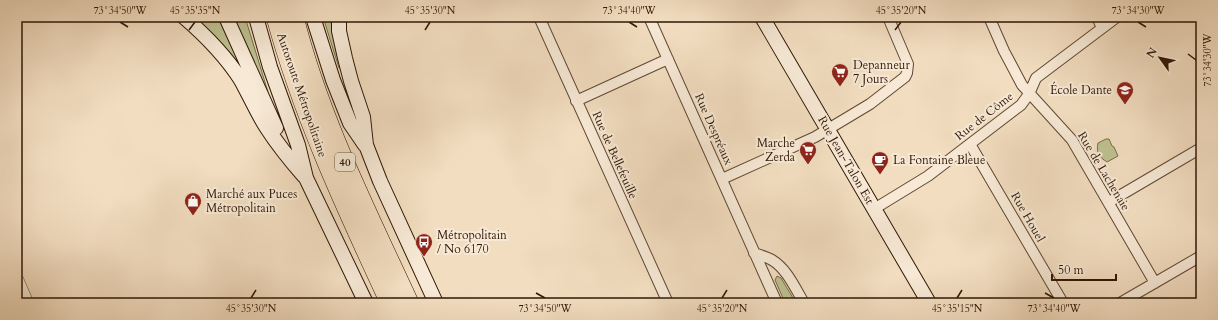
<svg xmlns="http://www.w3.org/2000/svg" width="1218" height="320" viewBox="0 0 1218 320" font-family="Cardo,serif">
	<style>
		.green { fill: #bdc090; stroke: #766c4a }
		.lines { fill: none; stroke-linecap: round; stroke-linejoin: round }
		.minor-casing { stroke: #604833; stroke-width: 12 }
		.tertiary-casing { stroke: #604833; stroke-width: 14 }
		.secondary-casing { stroke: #2f1704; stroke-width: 16 }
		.motorway-casing { stroke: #2f1704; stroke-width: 20 }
		.minor { stroke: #f7e9d6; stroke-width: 10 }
		.tertiary { stroke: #f7e9d6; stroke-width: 13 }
		.secondary { stroke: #f7e9d6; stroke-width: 14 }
		.motorway { stroke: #f2ddc0; stroke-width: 19 }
		.ticks { fill: none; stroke: #2f1704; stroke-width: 1.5 }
		.labels { text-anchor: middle; stroke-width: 4; stroke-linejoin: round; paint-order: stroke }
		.shield { fill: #f7e9d6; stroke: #6b5643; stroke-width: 1 }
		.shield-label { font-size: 11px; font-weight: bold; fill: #2f1704 }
		.poi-label { font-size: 12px; fill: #2f1704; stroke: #f7e9d6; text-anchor: start }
		.street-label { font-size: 12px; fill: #2f1704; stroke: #f7e9d6 }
		.neatline { fill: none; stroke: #2f1704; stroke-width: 1.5 }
		.ticks-label { font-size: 10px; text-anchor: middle; fill: #2f1704 }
	</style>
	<rect width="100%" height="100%" fill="#f2ddc0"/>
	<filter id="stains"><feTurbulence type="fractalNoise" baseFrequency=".005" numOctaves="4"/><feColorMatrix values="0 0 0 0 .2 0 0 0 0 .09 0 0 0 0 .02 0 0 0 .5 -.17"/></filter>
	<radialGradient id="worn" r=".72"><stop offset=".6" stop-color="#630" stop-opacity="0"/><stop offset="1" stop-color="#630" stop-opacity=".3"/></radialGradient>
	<path class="green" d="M192 17H218L242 69 240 70Z
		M232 17H245L268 92 266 93Z
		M323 17H330L341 68H339Z
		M1106 139H1109L1112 146 1114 147 1118 156 1107 162C1099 157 1096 153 1098 143Z
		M777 276 781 278 796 303H785L775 280Z"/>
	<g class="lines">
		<g class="minor-casing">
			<path id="minor" d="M539 17 668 303
				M649 17 777 303
				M989 17 1004 51 1022 85 1072 140 1155 283
				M1097 17 1102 28
				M576 101 668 59
				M970 144 1063 303
				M722 179 815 137 870 104 905 77 907 73 908 64 888 17
				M1109 202 1201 148
				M874 209 928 176 1021 105 1029 94 1036 78 1117 17
				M754 253C760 255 767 257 772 260 787 269 795 288 804 303
				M1120 303 1201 256"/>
		</g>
		<g class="tertiary-casing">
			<path id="tertiary" d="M17 280 27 303"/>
		</g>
		<g class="secondary-casing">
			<path id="secondary" d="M184 17C206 36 225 55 241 80 250 96 257 113 267 128 278 145 291 161 304 176
				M226 17 276 128
				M256 17 270 67 298 145 306 178 366 303
				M313 17 333 80 350 123 365 145
				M339 17V31L345 58 351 81 363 117 366 145 380 181 436 303
				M762 17 929 303"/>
		</g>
		<g class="motorway-casing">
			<path id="motorway" d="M276 17C303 117 347 210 390 303
				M294 17C319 117 366 210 409 303"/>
		</g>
		<use href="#minor" class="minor"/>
		<use href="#tertiary" class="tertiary"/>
		<use href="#secondary" class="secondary"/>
		<use href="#motorway" class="motorway"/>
	</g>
	<path class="ticks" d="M120 22 128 27M629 22 637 27M1138 22 1146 27M189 30 195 22M425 30 430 22M895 30 901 22M1188 54 1196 60M536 293 545 298M1045 293 1054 298M251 298 256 290M722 298 727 290M957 298 962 290"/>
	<defs>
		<g id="supermarket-pin" transform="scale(0.9)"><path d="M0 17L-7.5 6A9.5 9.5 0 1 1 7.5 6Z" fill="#8f2418" stroke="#f7e9d6"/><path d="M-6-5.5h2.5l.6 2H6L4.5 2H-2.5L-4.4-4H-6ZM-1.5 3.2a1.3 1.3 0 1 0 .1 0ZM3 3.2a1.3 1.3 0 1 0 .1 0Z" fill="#fff"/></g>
		<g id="school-pin" transform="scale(0.9)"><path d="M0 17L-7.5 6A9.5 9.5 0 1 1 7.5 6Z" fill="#8f2418" stroke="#f7e9d6"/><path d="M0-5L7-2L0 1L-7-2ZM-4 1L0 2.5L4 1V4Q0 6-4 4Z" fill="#fff"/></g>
		<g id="cafe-pin" transform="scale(0.9)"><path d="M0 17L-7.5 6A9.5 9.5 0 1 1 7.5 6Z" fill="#8f2418" stroke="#f7e9d6"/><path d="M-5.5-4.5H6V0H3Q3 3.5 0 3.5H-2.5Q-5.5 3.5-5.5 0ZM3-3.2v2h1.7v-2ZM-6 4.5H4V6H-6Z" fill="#fff"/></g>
		<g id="shop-pin" transform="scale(0.9)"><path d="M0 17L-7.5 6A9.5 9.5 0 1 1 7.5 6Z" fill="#8f2418" stroke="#f7e9d6"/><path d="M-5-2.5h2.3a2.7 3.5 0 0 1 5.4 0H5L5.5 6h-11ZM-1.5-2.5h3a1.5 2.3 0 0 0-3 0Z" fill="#fff"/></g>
		<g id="bus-pin" transform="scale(0.9)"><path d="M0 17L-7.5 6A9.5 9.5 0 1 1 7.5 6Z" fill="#8f2418" stroke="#f7e9d6"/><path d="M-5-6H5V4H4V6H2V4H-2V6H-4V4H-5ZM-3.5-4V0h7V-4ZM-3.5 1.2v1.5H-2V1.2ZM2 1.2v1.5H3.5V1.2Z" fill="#fff"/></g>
	</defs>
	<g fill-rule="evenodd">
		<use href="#supermarket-pin" x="840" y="72"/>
		<use href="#school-pin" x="1125" y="90"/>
		<use href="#supermarket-pin" x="808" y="150"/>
		<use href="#cafe-pin" x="880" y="160"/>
		<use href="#shop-pin" x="193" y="201"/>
		<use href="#bus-pin" x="424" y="242"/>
	</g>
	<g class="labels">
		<rect class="shield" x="335" y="153" width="20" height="18" rx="3"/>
		<g class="shield-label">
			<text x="345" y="166">40</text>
		</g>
		<g class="poi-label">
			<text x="853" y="69">Depanneur<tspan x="853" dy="14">7 Jours</tspan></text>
			<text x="1112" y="94" text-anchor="end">École Dante</text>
			<text x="795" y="147" text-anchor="end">Marche<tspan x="795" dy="14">Zerda</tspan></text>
			<text x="893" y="164">La Fontaine Bleue</text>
			<text x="206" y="198">Marché aux Puces<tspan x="206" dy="14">Métropolitain</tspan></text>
			<text x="437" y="239">Métropolitain<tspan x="437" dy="14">/ No 6170</tspan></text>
		</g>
		<g class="street-label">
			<text transform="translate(302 95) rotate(71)" y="4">Autoroute Métropolitaine</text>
			<text transform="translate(984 116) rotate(-38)" y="4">Rue de Côme</text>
			<text transform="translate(714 129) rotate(66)" y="4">Rue Despréaux</text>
			<text transform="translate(615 155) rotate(66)" y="4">Rue de Bellefeuille</text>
			<text transform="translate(846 160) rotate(60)" y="4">Rue Jean-Talon Est</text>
			<text transform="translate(1104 171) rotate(59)" y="4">Rue de Lachenaie</text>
			<text transform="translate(1028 217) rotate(60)" y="4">Rue Houel</text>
		</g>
	</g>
	<rect width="1218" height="320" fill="none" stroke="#f2ddc0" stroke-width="44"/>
	<g transform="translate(1160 58) rotate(303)" stroke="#f7e9d6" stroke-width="3" paint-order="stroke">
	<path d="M0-3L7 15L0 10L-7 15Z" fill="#2f1704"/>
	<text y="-6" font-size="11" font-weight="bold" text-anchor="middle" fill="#2f1704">N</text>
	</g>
	<path d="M1052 274v6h64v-6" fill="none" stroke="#2f1704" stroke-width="2"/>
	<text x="1058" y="274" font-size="12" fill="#2f1704" stroke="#f7e9d6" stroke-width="3" paint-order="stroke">50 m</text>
	<rect x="22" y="22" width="1174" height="276" class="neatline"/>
	<g class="ticks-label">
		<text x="120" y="14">73°34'50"W</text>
		<text x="195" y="14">45°35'35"N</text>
		<text x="430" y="14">45°35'30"N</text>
		<text x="629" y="14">73°34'40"W</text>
		<text x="901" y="14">45°35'20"N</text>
		<text x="1138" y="14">73°34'30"W</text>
		<text transform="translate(1207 60) rotate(-90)" y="4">73°34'30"W</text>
		<text x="251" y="312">45°35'30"N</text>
		<text x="545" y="312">73°34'50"W</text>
		<text x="722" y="312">45°35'20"N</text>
		<text x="957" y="312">45°35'15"N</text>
		<text x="1054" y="312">73°34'40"W</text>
	</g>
	<rect width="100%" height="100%" filter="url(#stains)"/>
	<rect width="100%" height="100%" fill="url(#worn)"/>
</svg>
